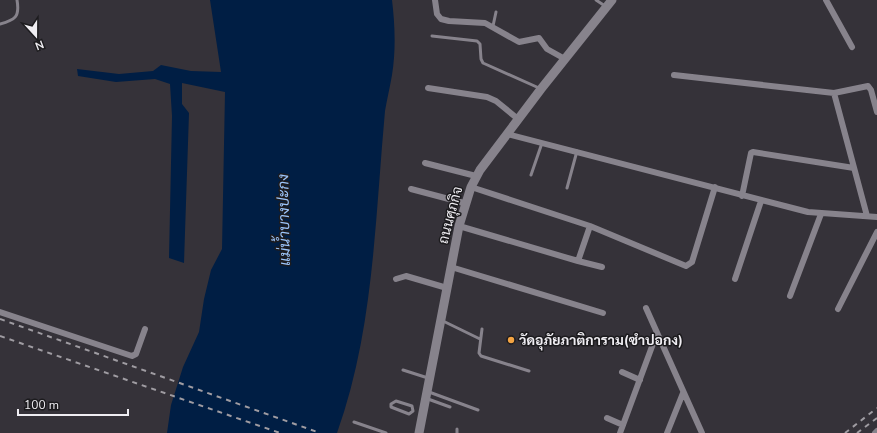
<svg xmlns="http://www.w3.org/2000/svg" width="877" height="433" viewBox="0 0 877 433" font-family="'Nunito Sans',Sarabun,sans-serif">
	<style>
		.water { fill: #001e44 }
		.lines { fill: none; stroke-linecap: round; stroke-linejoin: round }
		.lane { stroke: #87838c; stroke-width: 3 }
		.street { stroke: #87838c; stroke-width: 6 }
		.secondary { stroke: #87838c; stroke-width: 9 }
		.rail { stroke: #9f9ca2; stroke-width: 2; stroke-dasharray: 5 5; stroke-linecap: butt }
		.poi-dot { fill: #f4a443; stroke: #1c1b1e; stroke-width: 1.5 }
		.labels { text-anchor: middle; stroke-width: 3; stroke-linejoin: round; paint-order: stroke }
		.street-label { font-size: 14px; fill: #efedf2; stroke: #1c1b1e }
		.poi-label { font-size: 14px; font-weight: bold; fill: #efedf2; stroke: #1c1b1e; text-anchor: start }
		.water-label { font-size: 15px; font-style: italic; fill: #9cc5fb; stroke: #1c1b1e }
	</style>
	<rect width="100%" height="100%" fill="#353239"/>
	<path class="water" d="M210 0H392C395 25 396 50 392 75 390 87 387 99 385 111 375 219 374 330 337 433H167L171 405 183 367 199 332 204 299 211 270 222 249 225 92 182 83V104L189 113 184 263 169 258 172 116 170 84 155 79 116 82 78 76 77 69 119 74 153 71 161 65 191 71 221 72Z"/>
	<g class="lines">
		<path class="lane" d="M596 0 605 6
			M0 24C15 20 20 17 17 0
			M493 26 496 12
			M432 36 477 41 480 44 481 59 483 63 539 88
			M531 175 542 143
			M567 188 577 151
			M443 321 480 339
			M482 329 479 353 481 356 529 371
			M403 370 428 378
			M429 392 478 410
			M428 399 450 407
			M396 401 412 406 413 411 409 414 391 407V404Z
			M354 422 386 433
			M457 433V429"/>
		<path class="street" d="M435 0 437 14 441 19 449 21 485 23 519 42 539 38 547 49 565 59
			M826 0 852 47
			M674 75 834 93 868 86 871 90 877 112
			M428 88 487 97 496 101 518 119
			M834 93 867 216
			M507 134 808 212 877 217
			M425 163 476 176
			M471 187 590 226 686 266 692 262 715 187
			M411 189 464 203
			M742 196 751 153 753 152 854 168
			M459 226 578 261
			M590 226 578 261 602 267
			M451 267 603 313
			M396 279 406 276 447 288
			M735 279 761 201
			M790 296 821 214
			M646 308 702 433
			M838 309 877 232
			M0 312 132 356 136 354 145 329
			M622 372 640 380
			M607 418 623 425
			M620 433 657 333
			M667 433 683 393
			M875 433 877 431"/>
		<path class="secondary" d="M419 433 459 226 471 187 480 170 541 89 612 0"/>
		<path class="rail" d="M0 319 320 433
			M0 336 280 433
			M845 433 877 408
			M857 433 877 418"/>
	</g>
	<circle class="poi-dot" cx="511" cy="340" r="4"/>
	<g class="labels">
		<g class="street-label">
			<text transform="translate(450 215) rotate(-75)" y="5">ถนนศุภกิจ</text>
		</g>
		<g class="poi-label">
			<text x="519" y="345">วัดอุภัยภาติการาม(ซำปอกง)</text>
		</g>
		<g class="water-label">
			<text transform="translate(284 220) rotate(-91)" y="5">แม่น้ำบางปะกง</text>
		</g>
	</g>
	<g transform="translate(36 36) rotate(159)" stroke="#1c1b1e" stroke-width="3" paint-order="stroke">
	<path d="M0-3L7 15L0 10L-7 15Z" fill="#efedf2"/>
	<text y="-6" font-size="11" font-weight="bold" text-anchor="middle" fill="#efedf2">N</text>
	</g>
	<path d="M18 409v6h110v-6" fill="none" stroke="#efedf2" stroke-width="2"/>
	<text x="24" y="409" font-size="12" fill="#efedf2" stroke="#1c1b1e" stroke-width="3" paint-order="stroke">100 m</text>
</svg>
